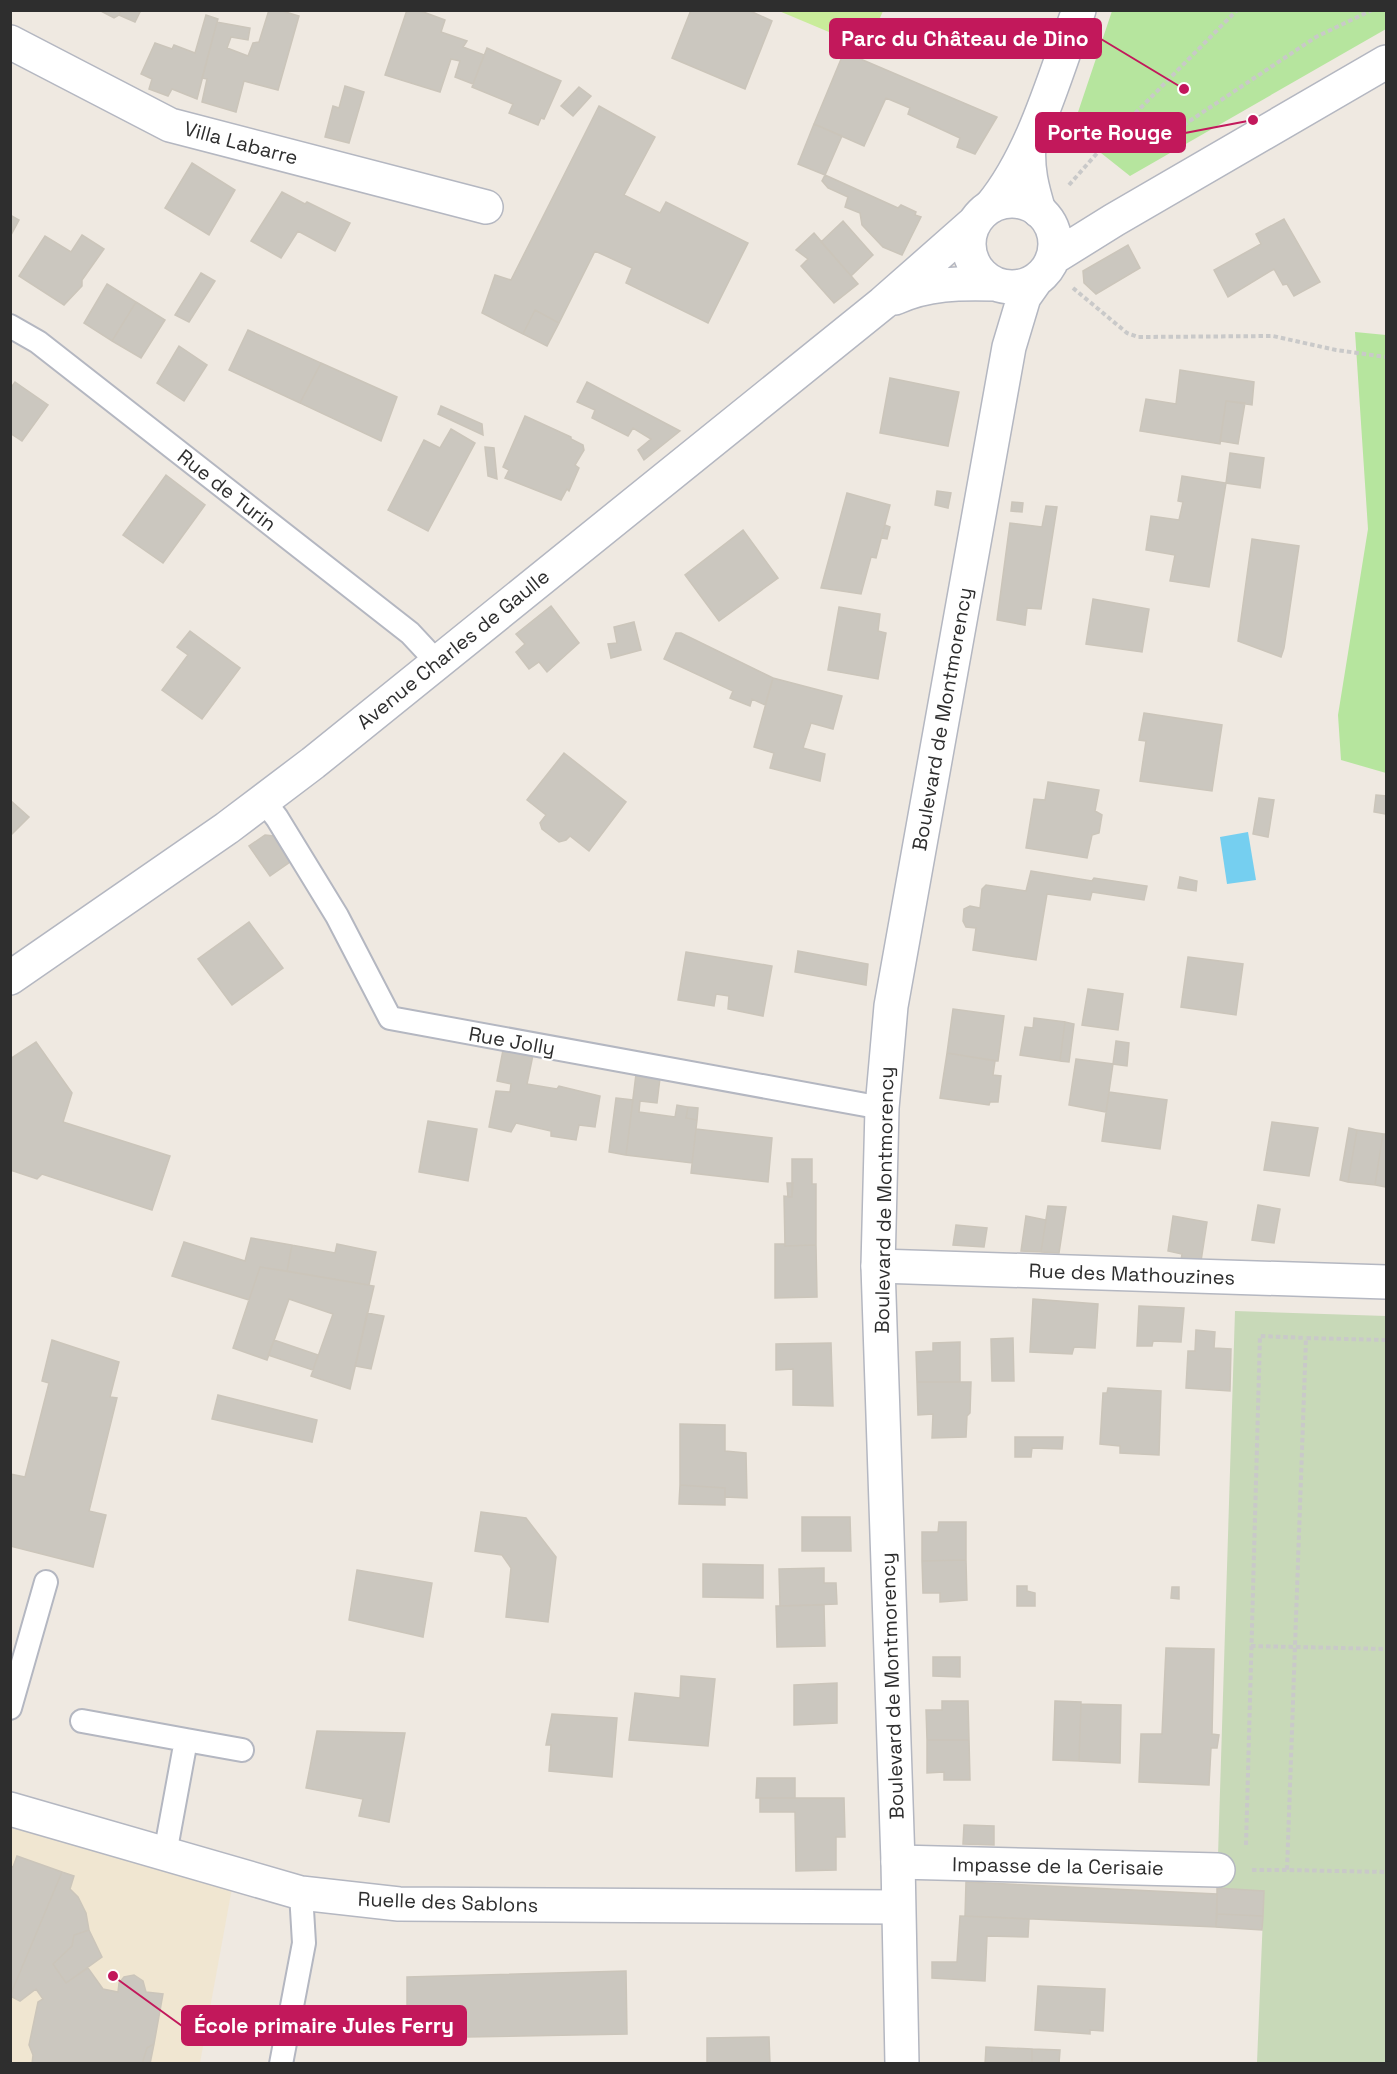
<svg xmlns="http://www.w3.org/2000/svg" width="1397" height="2074" viewBox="0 0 1397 2074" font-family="'Space Grotesk',sans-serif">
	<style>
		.education { fill: #f0e6d1 }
		.green { fill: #b6e59e }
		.cemetery { fill: #c8d9b8 }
		.pitch { fill: #c9ec9a }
		.water { fill: #75cff0 }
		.building { fill: #cbc7bf; stroke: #cbc5ba; stroke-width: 1.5 }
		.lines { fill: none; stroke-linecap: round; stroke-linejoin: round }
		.lane-casing { stroke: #b4b7c1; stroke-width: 26 }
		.street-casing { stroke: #b4b7c1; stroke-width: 36 }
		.secondary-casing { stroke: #b4b7c1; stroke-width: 36 }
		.path { stroke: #c9c9c9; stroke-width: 4; stroke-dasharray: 4.5 3; stroke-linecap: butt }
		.lane { stroke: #fff; stroke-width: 22 }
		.street { stroke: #fff; stroke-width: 33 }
		.secondary { stroke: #fff; stroke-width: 33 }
		.labels { text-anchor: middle; stroke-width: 4.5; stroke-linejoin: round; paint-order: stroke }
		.street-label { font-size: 20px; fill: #2e2e2e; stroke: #fff }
		.leader { fill: none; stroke: #c2185b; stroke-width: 2 }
		.callout-dot { fill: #c2185b; stroke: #fff; stroke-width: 2 }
		.callout { fill: #c2185b; stroke: #c2185b; stroke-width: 2 }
		.callout-label { font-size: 21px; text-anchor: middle; font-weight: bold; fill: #fff }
	</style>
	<rect width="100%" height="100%" fill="#efe9e1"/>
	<path class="education" d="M10 1827 232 1888 200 2063H11Z"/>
	<path class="green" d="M1112 11H1386V29L1130 176 1072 130Z
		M1355 332 1386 335V773L1341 760 1338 715 1368 529Z"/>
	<path class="cemetery" d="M1235 1311 1386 1316V2063H1257L1264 1891 1217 1888Z"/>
	<path class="pitch" d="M779 11H883L867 48Z"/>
	<path class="water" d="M1248 832 1256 880 1227 884 1220 837Z"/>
	<path class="building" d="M99 10H121L119 15 114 18Z
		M121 10H141L135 22 119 15Z
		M269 10H279L299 16 278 90 244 81 236 112 202 102 207 79 202 78 217 22 250 28 248 40 231 37 227 48 248 56 253 43 259 42Z
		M407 10H418L445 20 441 32 467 41 463 47 484 55 473 84 455 77 460 61 451 59 440 92 385 75Z
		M691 10H748L772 21 745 89 672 58Z
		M206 15 218 19 217 22 197 99 172 89 168 96 149 89 152 79 141 74 155 43 172 49 174 45 195 53Z
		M487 48 561 81 544 119 541 118 538 125 509 113 513 104 472 87Z
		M844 52 997 117 975 154 957 147 960 138 908 114 910 108 886 98 864 146 814 124Z
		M345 86 364 92 349 143 325 137 333 106 339 108Z
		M579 87 591 96 573 116 561 106Z
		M599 106 655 137 624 195 660 213 666 202 748 243 708 323 626 283 632 268 595 251 559 323 535 310 523 334 482 313 495 275 511 280Z
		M814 124 842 136 825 175 798 164Z
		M192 163 235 190 209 235 165 208Z
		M825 175 898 208 901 205 916 212 915 215 921 217 902 255 883 247 862 225 860 213 845 207 848 197 828 188 822 181Z
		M282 192 305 204 307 202 350 223 335 251 298 231 281 258 251 241Z
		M10 215 19 220 10 237Z
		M1284 219 1320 282 1294 296 1287 284 1283 285 1274 269 1228 297 1214 270 1261 244 1256 234Z
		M843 221 873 255 851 276 821 242Z
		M814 233 858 284 834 303 801 266 808 259 796 250Z
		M82 235 104 249 82 280V286L64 305 19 276 45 236 71 252Z
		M1128 245 1140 268 1096 294 1084 283 1083 271Z
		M201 273 215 281 189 322 175 315Z
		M107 284 136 302 112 341 84 323Z
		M136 302 165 320 141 358 112 341Z
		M535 310 559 323 547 346 523 334Z
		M248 330 321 363 300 403 229 370Z
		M179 346 207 365 184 401 157 383Z
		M321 363 397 397 381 441 300 403Z
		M1180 370 1254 382 1252 405 1226 401 1220 444 1140 431 1146 399 1176 404Z
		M890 378 959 392 948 446 880 433Z
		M15 382 48 405 22 441 10 433V389Z
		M587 382 680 431 644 460 638 450 651 439 633 428 628 436 592 418 595 410 577 402Z
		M1226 401 1245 403 1238 444 1220 441Z
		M441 406 482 424 483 435 438 414Z
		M525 416 571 437V439L583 445 584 450 575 465 579 468 569 491 567 489 561 500 505 478 509 470 503 467Z
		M451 429 475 443 428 531 388 510 424 440 440 448Z
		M485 447 494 448 497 479 488 476Z
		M1230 453 1264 458 1260 488 1226 483Z
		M166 475 205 505 163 563 123 535Z
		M1182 476 1226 483 1209 587 1170 581 1175 555 1146 550 1151 516 1179 520 1183 502 1178 501Z
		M937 491 951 493 948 508 935 505Z
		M847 493 890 505 876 558 871 557 861 594 821 588Z
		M1012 502 1023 503 1022 512 1011 511Z
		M1046 506 1057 507 1041 609 1027 608 1025 625 997 620 1010 523 1042 527Z
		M885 525 890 527 887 539 881 538Z
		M743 530 778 578 719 621 685 575Z
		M1252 539 1299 546 1284 648 1281 657 1238 641Z
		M1093 599 1149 609 1142 652 1086 644Z
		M551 606 579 643 547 672 539 662 529 669 516 652 525 644 516 634Z
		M839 607 880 614 878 631 886 633 878 679 828 670Z
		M634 622 641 650 611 658 608 644 617 643 614 627Z
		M190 631 240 668 202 719 162 690 188 655 177 647Z
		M676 633H681L773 678 765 705 752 699 750 706 730 698 733 691 664 659Z
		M773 678 842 696 833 729 811 723 803 748 825 754 820 781 770 768 774 753 754 747Z
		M1144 713 1222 725 1212 791 1140 781 1146 741 1139 740Z
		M564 753 626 802 589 851 570 836 566 840 559 842 542 829 540 823 546 815 527 800Z
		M1048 782 1099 790 1095 811 1102 815 1099 833 1092 835 1087 858 1026 848 1034 799 1045 800Z
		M1376 795 1386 796V814L1374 812Z
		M1259 798 1274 800 1268 837 1253 834Z
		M10 800 29 817 10 836Z
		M265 835 274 836 290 862 270 876 249 846Z
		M1031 871 1092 881 1094 878 1147 886 1144 900 1092 892 1090 900 1047 894 1036 960 973 950 976 928 966 927 963 921 964 909 970 906 980 908 982 889 986 885 1026 891Z
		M1180 877 1197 881 1196 891 1178 888Z
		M249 922 283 968 232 1005 198 959Z
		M798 951 868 964 866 985 795 972Z
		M686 952 772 966 763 1016 728 1009 729 996 716 994 714 1006 678 1000Z
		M1188 957 1243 964 1236 1015 1181 1007Z
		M1088 989 1123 994 1118 1030 1082 1025Z
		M953 1009 1004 1016 998 1061 947 1053Z
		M1034 1018 1065 1022 1060 1061 1020 1055 1025 1027 1033 1028Z
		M1065 1022 1074 1024 1069 1062 1060 1061Z
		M1116 1041 1129 1043 1127 1066 1113 1064Z
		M36 1042 72 1093 63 1122 170 1156 152 1210 42 1174 37 1179 10 1170V1059Z
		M503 1050 533 1055 527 1084 557 1089 559 1086 600 1096 595 1127 579 1125 576 1140 551 1136V1131L516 1123 511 1132 489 1127 496 1091 510 1092 511 1084 497 1081Z
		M947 1053 995 1061 993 1075 1001 1076 998 1102H990L989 1105 940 1098Z
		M1076 1059 1113 1064 1106 1112 1069 1105Z
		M636 1074 660 1078 657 1103 640 1101 639 1112 675 1117 677 1105 688 1107 686 1118 697 1120 692 1163 626 1155Z
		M1109 1092 1167 1100 1160 1149 1102 1141Z
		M616 1098 633 1100 626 1155 609 1152Z
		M688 1107 698 1108 697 1120 686 1118Z
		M428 1121 477 1129 468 1181 419 1172Z
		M1272 1122 1318 1128 1309 1176 1264 1170Z
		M1349 1128 1357 1130 1348 1182 1340 1180Z
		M696 1129 772 1138 768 1182 691 1173Z
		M1357 1130 1383 1134 1375 1185 1348 1182Z
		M1383 1134H1386V1187L1375 1185Z
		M792 1159H812V1184H816V1245L785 1246 784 1196 792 1197Z
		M787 1183H793L792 1197H788Z
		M1258 1205 1280 1209 1274 1243 1252 1240Z
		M1048 1206 1066 1207 1059 1253 1041 1252Z
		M1026 1216 1046 1220 1041 1252 1021 1251Z
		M1173 1216 1207 1222 1201 1261 1181 1260 1182 1254 1168 1251Z
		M956 1225 987 1228 984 1247 953 1245Z
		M251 1238 292 1245 287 1271 260 1267 249 1300 172 1276 184 1242 245 1261Z
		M337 1244 376 1252 369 1285 287 1271 292 1245 335 1253Z
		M775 1244H784L785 1246 816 1245 817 1297 775 1298Z
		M260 1267 374 1286 350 1389 311 1376 333 1314 289 1299 267 1360 233 1348Z
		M1033 1299 1098 1304 1095 1348 1074 1347 1072 1354 1030 1352Z
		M1139 1306 1184 1308 1181 1342 1153 1341 1152 1346H1137Z
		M367 1313 384 1316 371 1369 355 1366Z
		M1196 1330 1215 1332 1214 1348 1231 1349 1230 1391 1186 1388 1188 1351H1195Z
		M1013 1338 1014 1381H992L991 1339Z
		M52 1340 119 1362 110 1397 117 1398 89 1511 106 1515 93 1567 10 1546V1474L25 1477 49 1383 42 1381Z
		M274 1340 318 1355 313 1370 268 1355Z
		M960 1342V1382H917L916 1352 933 1351V1343Z
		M831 1343 833 1406 793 1405V1369L776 1370V1344Z
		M917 1382H971L970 1413 967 1416 966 1437 932 1438 933 1414 918 1415Z
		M1108 1388 1161 1391 1159 1455 1120 1453V1446L1100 1444 1103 1393H1107Z
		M218 1395 317 1420 312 1442 212 1419Z
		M680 1424 725 1425V1451L746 1453 747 1498 725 1497V1488L680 1485Z
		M1015 1437H1063L1062 1449 1032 1448 1031 1457H1015Z
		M680 1485 725 1488V1505L679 1504Z
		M481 1512 526 1518 556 1557 548 1622 506 1617 511 1568 502 1555 475 1551Z
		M802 1517H850L851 1551H802Z
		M939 1522H966V1560L922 1561V1532H938Z
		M966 1560 967 1600 940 1602V1593H923L922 1561Z
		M703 1564 763 1565V1598L703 1597Z
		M824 1568V1583H836L837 1604 780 1606 779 1569Z
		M357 1570 432 1583 423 1637 349 1620Z
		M1017 1586H1027V1591L1035 1593V1606H1017Z
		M1172 1587H1179V1599L1171 1598Z
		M824 1605 825 1646 777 1647 776 1606Z
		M1166 1648 1214 1649 1212 1734 1219 1735 1217 1748H1211L1209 1785 1139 1782 1141 1734H1162Z
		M933 1657H960V1677L933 1676Z
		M681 1676 715 1679 708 1746 629 1740 635 1693 680 1698Z
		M837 1683V1723L794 1725V1685Z
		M942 1701H968L969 1740H927L926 1710H942Z
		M1055 1701 1081 1702 1079 1761 1053 1760Z
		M1081 1704 1121 1705 1120 1763 1079 1761Z
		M552 1714 617 1718 612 1777 549 1771 551 1745H546Z
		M317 1731 405 1733 389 1822 359 1816 363 1799 306 1788Z
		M927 1740H969L970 1780H944V1772L927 1773Z
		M757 1778H795V1798H756Z
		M760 1798H844L845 1837H836V1870L796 1871 795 1812H760Z
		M964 1825 994 1826V1845L963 1844Z
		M17 1856 62 1872 10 1996V1866L13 1867Z
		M62 1872 74 1876 70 1889 78 1897 86 1913 89 1930 74 1935 72 1946 53 1964 66 1983 88 1968 103 1989 118 1992 119 1983 124 1977 134 1975 143 1981 146 1992 163 1994 154 2044 147 2048 142 2064H32L33 2055 29 2045 38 2002 43 1999 36 1989 20 2001 10 1996Z
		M966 1882 1217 1894 1216 1927 965 1916Z
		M1217 1888 1264 1891 1263 1916 1217 1914Z
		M1217 1914 1263 1916 1262 1930 1216 1927Z
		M960 1916 1029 1919 1028 1937 987 1936 985 1981 932 1978V1962H957Z
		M89 1930 102 1957 66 1983 53 1964 72 1946 74 1935Z
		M626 1971 627 2034 407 2038V1977Z
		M1038 1986 1105 1989 1103 2031 1090 2030V2034L1035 2030Z
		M769 2037 770 2064H707V2038Z
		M154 2044 150 2064H142L147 2048Z
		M986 2047 1032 2049V2064H985Z
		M1032 2049 1060 2050 1059 2064H1032Z"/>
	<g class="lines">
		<g class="lane-casing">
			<path id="lane" d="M10 326 38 342 410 633 437 662
				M264 801 277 818 337 916 390 1018 882 1108
				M10 1708 46 1582
				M82 1721 186 1740 165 1854
				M186 1740 242 1750
				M281 2064 304 1943 301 1893"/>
		</g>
		<g class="street-casing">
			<path id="street" d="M10 42 170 125 486 207
				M1029 145C1027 169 1032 188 1039 211
				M991 206C1034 154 1055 74 1079 10
				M878 1266 1386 1282
				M10 1809 301 1893 399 1904 898 1907
				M898 1862 1218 1870"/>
		</g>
		<g class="secondary-casing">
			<path id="secondary" d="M969 244a43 43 0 1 1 86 0a43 43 0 1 1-86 0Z
				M1053 258 1114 220 1386 62
				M895 298C927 283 960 283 995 284
				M10 978 227 828 313 763 883 303 975 222
				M902 2064 898 1862 878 1266 882 1108 891 1006 1009 347 1024 297 1036 280"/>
		</g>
		<path class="path" d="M1106 143 1118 147 1137 146 1182 126 1316 37 1372 10
			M1069 185 1106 143 1237 10
			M1073 288 1127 333 1138 337 1273 336 1336 350 1386 357
			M1386 1340 1306 1338 1287 1870 1386 1872
			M1251 1646 1386 1649
			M1246 1845 1260 1336 1306 1338
			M1252 1870H1287"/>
		<use href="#lane" class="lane"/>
		<use href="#street" class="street"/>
		<use href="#secondary" class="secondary"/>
	</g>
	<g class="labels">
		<g class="street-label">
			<text transform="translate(241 143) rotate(15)" y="7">Villa Labarre</text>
			<text transform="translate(227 490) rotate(38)" y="7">Rue de Turin</text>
			<text transform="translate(453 649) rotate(-39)" y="7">Avenue Charles de Gaulle</text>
			<text transform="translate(942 719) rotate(-80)" y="7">Boulevard de Montmorency</text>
			<text transform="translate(512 1041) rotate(10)" y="7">Rue Jolly</text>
			<text transform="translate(884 1200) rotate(-89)" y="7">Boulevard de Montmorency</text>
			<text transform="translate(1132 1274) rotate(2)" y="7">Rue des Mathouzines</text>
			<text transform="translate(892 1686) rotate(-92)" y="7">Boulevard de Montmorency</text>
			<text transform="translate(1058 1866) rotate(1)" y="7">Impasse de la Cerisaie</text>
			<text transform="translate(448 1902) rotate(2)" y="7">Ruelle des Sablons</text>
		</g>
	</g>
	<path class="leader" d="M1184 89L1101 39M1253 120L1185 133M113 1976L182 2026"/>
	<g class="callout-dot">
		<circle cx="1184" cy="89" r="6"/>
		<circle cx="1253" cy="120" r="6"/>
		<circle cx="113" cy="1976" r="6"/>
	</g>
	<g class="callout">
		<rect x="830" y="19" width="271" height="39" rx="6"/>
		<rect x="1036" y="113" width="149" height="39" rx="6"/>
		<rect x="182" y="2006" width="284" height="39" rx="6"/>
	</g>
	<g class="callout-label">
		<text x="965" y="46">Parc du Château de Dino</text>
		<text x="1110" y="140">Porte Rouge</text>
		<text x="324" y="2033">École primaire Jules Ferry</text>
	</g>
	<rect width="1397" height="2074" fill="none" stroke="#2e2e2e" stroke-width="24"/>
</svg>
